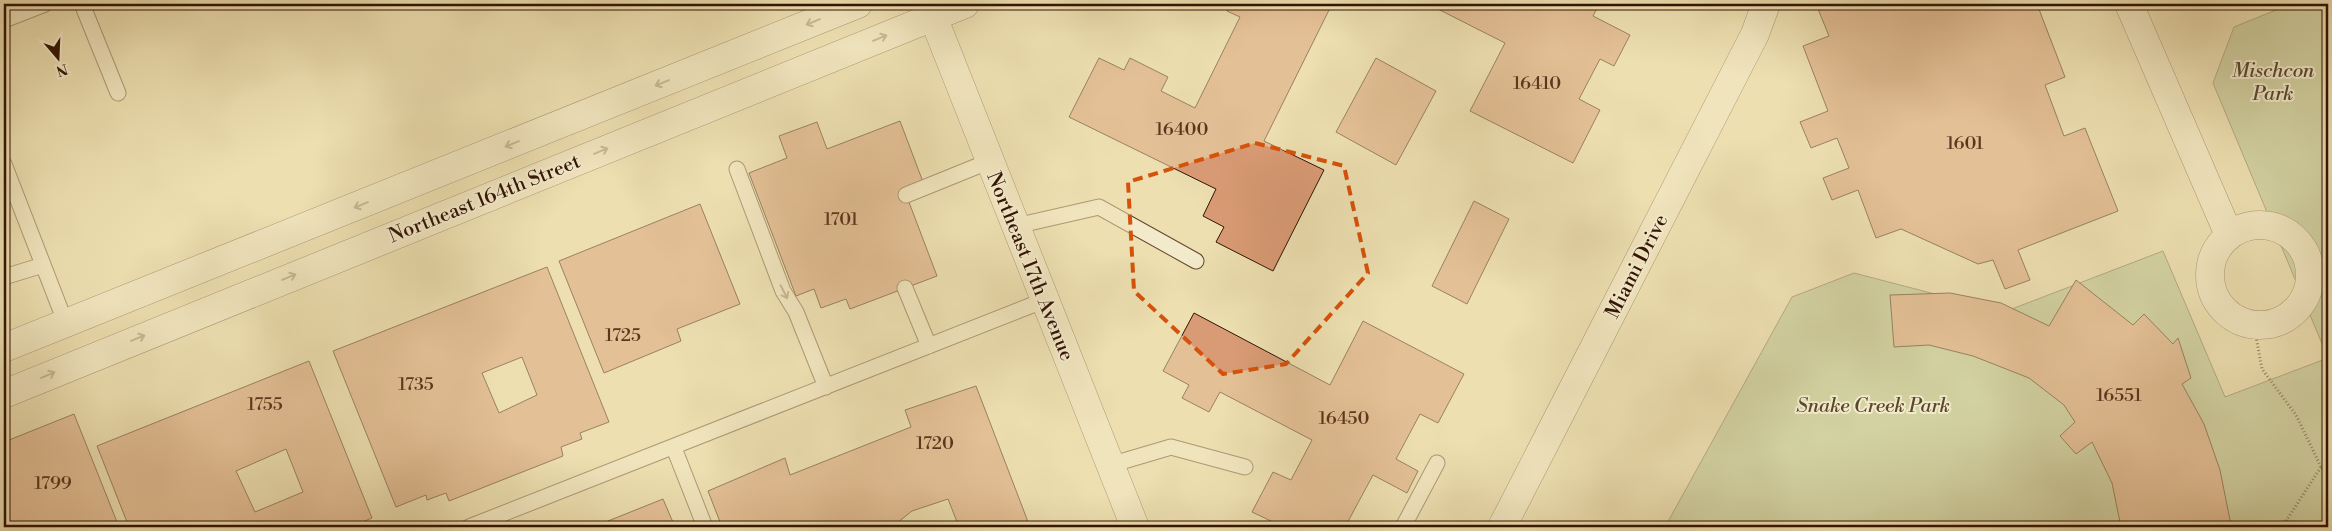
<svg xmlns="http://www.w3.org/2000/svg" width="2332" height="531" viewBox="0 0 2332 531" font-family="'Libre Bodoni',serif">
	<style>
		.green { fill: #b3c390; stroke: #726b48 }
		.building { fill: #d99b75; stroke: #321301; fill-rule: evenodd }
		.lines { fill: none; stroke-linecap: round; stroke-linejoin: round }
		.service-casing { stroke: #61462d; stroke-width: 17 }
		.minor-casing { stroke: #61462d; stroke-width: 29 }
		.tertiary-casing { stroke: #61462d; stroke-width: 29 }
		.path { stroke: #321301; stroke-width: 3; stroke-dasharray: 1 2.5; stroke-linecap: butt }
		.service { stroke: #f3eacc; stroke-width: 15 }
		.minor { stroke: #f3eacc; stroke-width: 28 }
		.tertiary { stroke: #f3eacc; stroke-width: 28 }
		.oneway { stroke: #9c8971 }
		.marked { fill: none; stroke: #d6520b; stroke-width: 4; stroke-dasharray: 10 6; stroke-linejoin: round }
		.labels { text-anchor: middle; stroke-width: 4; stroke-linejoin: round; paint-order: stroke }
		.number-label { font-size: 18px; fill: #5c351e }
		.park-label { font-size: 20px; font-style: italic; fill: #59482c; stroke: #f3eacc }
		.street-label { font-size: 20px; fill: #321301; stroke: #f3eacc }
	</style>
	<rect width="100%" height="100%" fill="#eddfb0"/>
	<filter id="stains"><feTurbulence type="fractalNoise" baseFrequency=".004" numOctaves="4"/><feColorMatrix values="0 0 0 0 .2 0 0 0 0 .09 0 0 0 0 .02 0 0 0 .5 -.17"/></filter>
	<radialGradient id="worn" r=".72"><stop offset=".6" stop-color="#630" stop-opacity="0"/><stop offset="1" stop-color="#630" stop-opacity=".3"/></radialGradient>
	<path class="green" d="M2291 4H2328V527H1665L1792 297 1854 273 2004 312 2163 251 2225 397 2328 358 2213 83 2234 27Z"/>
	<path class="building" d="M1231 4H1332L1264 141 1324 170 1273 271 1216 242 1224 227 1203 216 1216 189 1069 117 1099 58 1124 70 1130 58 1168 77 1161 91 1195 108 1240 17 1227 11Z
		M1428 4H1599L1593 16 1630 35 1614 66 1600 59 1579 99 1600 110 1573 163 1470 111 1505 43Z
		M1816 4H2037L2065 77 2045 85 2064 136 2085 128 2118 211 2018 250 2030 280 2005 289 1993 260 1978 264 1901 229 1876 238 1858 190 1832 200 1823 178 1849 168 1837 138 1811 148 1800 122 1828 111 1803 46 1829 36Z
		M1376 58 1436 91 1396 165 1336 132Z
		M900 121 923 182 904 189 937 276 850 309 846 299 821 308 814 289 796 296 749 173 787 158 779 136 817 122 827 149Z
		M1474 201 1509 219 1467 304 1432 286Z
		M700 204 740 304 677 329 681 341 604 373 559 261Z
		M547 267 609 422 580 433 582 439 561 447 563 456 449 501 446 493 427 500 426 495 396 507 333 351ZM522 357 537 395 499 413 482 373Z
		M2076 280 2133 325 2144 314 2173 344 2178 338 2191 378 2182 384 2204 424 2220 470 2231 525 2198 527H2121L2112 483 2092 442 2076 454 2060 436 2075 422 2064 405 2029 378 1973 356 1929 345 1894 347 1890 295 1950 293 2001 303 2049 326Z
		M1194 313 1330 385 1363 321 1464 374 1438 423 1420 414 1396 459 1418 471 1407 493 1373 475 1345 527H1268L1271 521 1252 512 1273 472 1291 480 1312 440 1220 392 1209 412 1182 398 1189 385 1163 371Z
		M309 361 372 518 350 527H129L97 446ZM286 449 303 492 255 512 236 471Z
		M976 386 1030 527H959L948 499 912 511 892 527H722L708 491 785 458 790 475 911 427 905 410Z
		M74 414 119 527H4V442Z
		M663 499 675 527H593Z"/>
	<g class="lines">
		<g class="service-casing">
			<path id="service" d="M82 4 118 93
				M4 20 45 4
				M4 164 66 324
				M737 169 783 291 796 312 826 387
				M906 195 990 161
				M1016 226 1099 207 1196 261
				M4 277 43 265
				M905 288 929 346
				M674 448 705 527
				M1110 465 1171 447 1245 467
				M469 527 1045 300
				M1403 527 1437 463"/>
		</g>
		<g class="minor-casing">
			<path id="minor" d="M928 4 1135 527
				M2129 4 2229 235
				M2210 275a50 50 0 1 1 100 0a50 50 0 1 1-100 0Z
				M1502 527 1755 34 1766 4"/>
		</g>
		<g class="tertiary-casing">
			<path id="tertiary" d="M4 348 858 4
				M4 394 965 4"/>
		</g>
		<path class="path" d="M2254 326 2262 369 2296 415 2321 467 2328 477
			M2286 521 2321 467
			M2263 527 2286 521 2328 524"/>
		<use href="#service" class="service"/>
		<use href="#minor" class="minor"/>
		<use href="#tertiary" class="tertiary"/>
	</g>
	<defs><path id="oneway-shaft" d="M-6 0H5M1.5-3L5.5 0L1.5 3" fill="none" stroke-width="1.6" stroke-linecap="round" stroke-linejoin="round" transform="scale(1.25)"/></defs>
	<g class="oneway">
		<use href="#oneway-shaft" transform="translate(813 22) rotate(158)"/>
		<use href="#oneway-shaft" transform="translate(880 38) rotate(-22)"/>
		<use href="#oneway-shaft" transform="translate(662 83) rotate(158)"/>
		<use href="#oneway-shaft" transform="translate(512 144) rotate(158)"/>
		<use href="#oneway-shaft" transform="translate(601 151) rotate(-22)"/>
		<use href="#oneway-shaft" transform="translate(361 205) rotate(158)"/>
		<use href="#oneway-shaft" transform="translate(289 277) rotate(-22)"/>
		<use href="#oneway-shaft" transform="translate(784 292) rotate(63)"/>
		<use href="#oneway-shaft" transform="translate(138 338) rotate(-22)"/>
		<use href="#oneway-shaft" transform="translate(48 375) rotate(-23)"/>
	</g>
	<path d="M0 0H2332V531H0ZM1255 143 1344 166 1368 273 1286 364 1223 374 1134 291 1128 182Z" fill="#eddfb0" fill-opacity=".55" fill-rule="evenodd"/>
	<path class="marked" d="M1255 143 1344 166 1368 273 1286 364 1223 374 1134 291 1128 182Z"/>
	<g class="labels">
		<g class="number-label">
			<text x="1537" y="89">16410</text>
			<text x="1182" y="135">16400</text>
			<text x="1965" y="149">1601</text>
			<text x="841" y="225">1701</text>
			<text x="623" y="341">1725</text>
			<text x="416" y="390">1735</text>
			<text x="2119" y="401">16551</text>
			<text x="265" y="410">1755</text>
			<text x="1344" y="424">16450</text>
			<text x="935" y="449">1720</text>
			<text x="53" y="489">1799</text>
		</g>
		<g class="park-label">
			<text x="2273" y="77">Mischcon<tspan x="2273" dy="23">Park</tspan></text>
			<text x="1873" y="412">Snake Creek Park</text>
		</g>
		<g class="street-label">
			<text transform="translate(484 198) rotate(-22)" y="7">Northeast 164th Street</text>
			<text transform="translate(1031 266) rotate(68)" y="7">Northeast 17th Avenue</text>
			<text transform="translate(1636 266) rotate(-63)" y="7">Miami Drive</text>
		</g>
	</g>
	<rect width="2332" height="531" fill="none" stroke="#eddfb0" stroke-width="20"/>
	<rect x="5" y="5" width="2322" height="521" fill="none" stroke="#321301" stroke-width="2.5"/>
	<rect x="10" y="10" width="2312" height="511" fill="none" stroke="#321301"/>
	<g transform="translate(58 58) rotate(161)" stroke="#f3eacc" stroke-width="4" paint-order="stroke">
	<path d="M0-4L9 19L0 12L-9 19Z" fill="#321301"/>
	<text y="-8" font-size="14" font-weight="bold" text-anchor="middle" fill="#321301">N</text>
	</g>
	<rect width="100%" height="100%" filter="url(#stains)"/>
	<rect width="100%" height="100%" fill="url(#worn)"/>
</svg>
